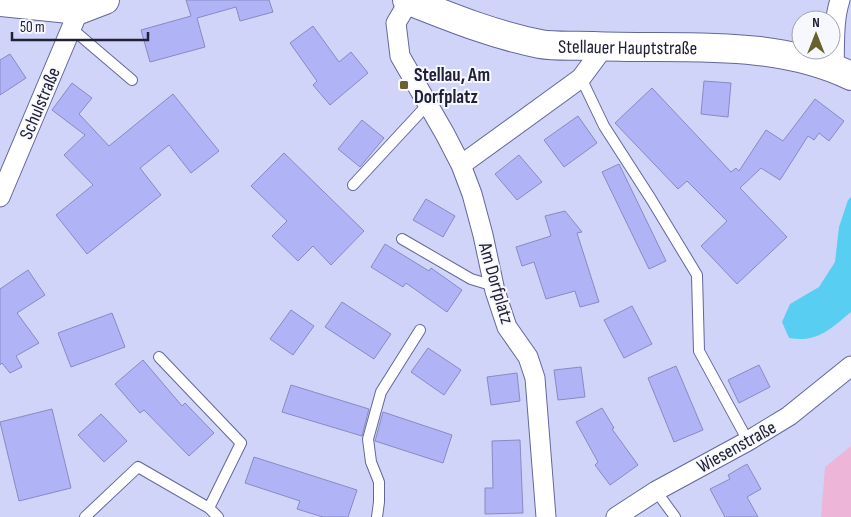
<svg xmlns="http://www.w3.org/2000/svg" width="851" height="517" viewBox="0 0 851 517" font-family="'Sofia Sans Condensed',sans-serif">
	<style>
		.green { fill: #edb6d8 }
		.water { fill: #58cef3 }
		.building { fill: #b0b4f6; stroke: #878ac3 }
		.lines { fill: none; stroke-linecap: round; stroke-linejoin: round }
		.lane-casing { stroke: #63669c; stroke-width: 12 }
		.street-casing { stroke: #63669c; stroke-width: 21 }
		.secondary-casing { stroke: #63669c; stroke-width: 30 }
		.lane { stroke: #fff; stroke-width: 10 }
		.street { stroke: #fff; stroke-width: 19 }
		.secondary { stroke: #fff; stroke-width: 28 }
		.poi-dot { fill: #68612e; stroke: #f7f8fe; stroke-width: 2 }
		.labels { text-anchor: middle; stroke-width: 4; stroke-linejoin: round; paint-order: stroke }
		.street-label { font-size: 19px; fill: #202037; stroke: #f7f8fe }
		.poi-label { font-size: 19px; font-weight: bold; fill: #202037; stroke: #f7f8fe; text-anchor: start }
	</style>
	<rect width="100%" height="100%" fill="#d1d4f9"/>
	<path class="green" d="M851 446V517H821L825 467Z"/>
	<path class="water" d="M851 197V312C830 329 818 343 789 338L782 322 790 304 819 287 835 262 839 227 848 200Z"/>
	<path class="building" d="M186 0H269L273 12 240 21 236 7 197 18 205 47 150 62 141 30 191 16Z
		M313 26 339 62 351 52 368 73 330 105 313 85 317 81 290 43Z
		M10 54 26 78 0 95V60Z
		M704 81 731 83 728 117 701 114Z
		M72 83 92 98 79 114 109 146 173 94 219 151 191 173 169 145 140 168 161 195 87 254 56 215 93 185 64 155 85 135 52 110Z
		M652 88 731 172 736 168 739 171 766 130 783 141 815 99 844 121 829 141 819 133 814 140 808 136 780 180 761 168 740 188 787 237 737 284 701 246 727 221 687 181 678 189 615 123Z
		M578 116 597 143 564 167 544 140Z
		M362 120 384 138 360 167 338 149Z
		M284 153 364 231 331 265 313 246 298 261 272 236 287 221 251 186Z
		M519 155 542 182 517 200 495 174Z
		M619 164 666 261 649 269 602 172Z
		M426 199 455 216 443 237 413 220Z
		M565 211 582 232 577 233 599 302 580 307 575 291 546 299 534 262 522 266 516 247 551 236 545 216Z
		M385 244 429 271 431 268 462 290 447 312 406 283 403 287 371 267Z
		M28 270 45 295 17 313 39 343 16 356 22 367 10 373 2 363 0 365V289Z
		M342 302 391 334 374 359 325 327Z
		M632 306 652 344 624 358 604 320Z
		M291 310 314 326 293 355 270 339Z
		M112 313 125 347 71 367 58 333Z
		M428 348 461 370 444 395 411 372Z
		M143 360 182 406 185 403 214 433 189 456 144 410 140 413 115 384Z
		M759 365 770 387 739 403 728 380Z
		M676 366 703 430 674 442 648 378Z
		M581 367 585 397 558 400 554 370Z
		M517 373 520 401 491 405 487 377Z
		M291 385 369 409 362 436 282 412Z
		M602 408 614 428 612 429 638 465 610 485 595 465 598 462 576 422Z
		M52 409 71 488 19 501 0 422Z
		M383 412 452 435 443 463 375 441Z
		M101 414 127 441 104 462 78 435Z
		M520 440 523 513 485 514V488H493L492 441Z
		M254 457 357 490 348 517H323L297 509 300 501 245 483Z
		M747 464 761 489 747 497 758 517H725L710 489 730 479 728 475Z"/>
	<g class="lines">
		<g class="lane-casing">
			<path id="lane" d="M71 28 132 80
				M581 78 604 126 651 199 697 275 699 351 748 441
				M353 185 428 104
				M402 239 471 279 494 286
				M159 357 241 443 209 508 218 517
				M656 491 675 517
				M85 517 138 467 209 508
				M377 517 379 502V482L371 462 368 439 381 392 420 330"/>
		</g>
		<g class="street-casing">
			<path id="street" d="M409 1 396 23 400 56 445 134 461 165 581 78 604 47
				M834 68C835 46 833 21 840 0
				M461 165 472 194 483 235 495 291 507 327 528 357 535 378 546 517
				M0 197 79 10
				M616 517 656 491 748 441 789 416 851 366"/>
		</g>
		<g class="secondary-casing">
			<g id="secondary">
				<path id="s1" d="M407 0C450 17 494 35 540 44 557 47 576 45 593 46 678 50 772 38 851 76"/>
				<path d="M0 2 79 10 105 0"/>
			</g>
		</g>
		<use href="#lane" class="lane"/>
		<use href="#street" class="street"/>
		<use href="#secondary" class="secondary"/>
	</g>
	<rect class="poi-dot" x="399" y="80" width="10" height="10" rx="2.5"/>
	<g class="labels">
		<g class="street-label">
			<text dy="7" stroke="none"><textPath href="#s1" startOffset="228">Stellauer Hauptstraße</textPath></text>
			<text transform="translate(39 103) rotate(-67)" y="7">Schulstraße</text>
			<text transform="translate(497 283) rotate(74)" y="7">Am Dorfplatz</text>
			<text transform="translate(736 446) rotate(-29)" y="7">Wiesenstraße</text>
		</g>
		<g class="poi-label">
			<text x="414" y="81">Stellau, Am<tspan x="414" dy="22">Dorfplatz</tspan></text>
		</g>
	</g>
	<g transform="translate(816 35)"><circle r="24" fill="#f7f8fe" stroke="#a1a2ae"/>
	<path d="M0-4L9 19L0 12L-9 19Z" fill="#68612e"/>
	<text y="-8" font-size="14" font-weight="bold" text-anchor="middle" fill="#202037">N</text>
	</g>
	<path d="M12 32v8h136v-8" fill="none" stroke="#202037" stroke-width="2.5"/>
	<text x="20" y="32" font-size="15" fill="#202037" stroke="#f7f8fe" stroke-width="4" paint-order="stroke">50 m</text>
</svg>
